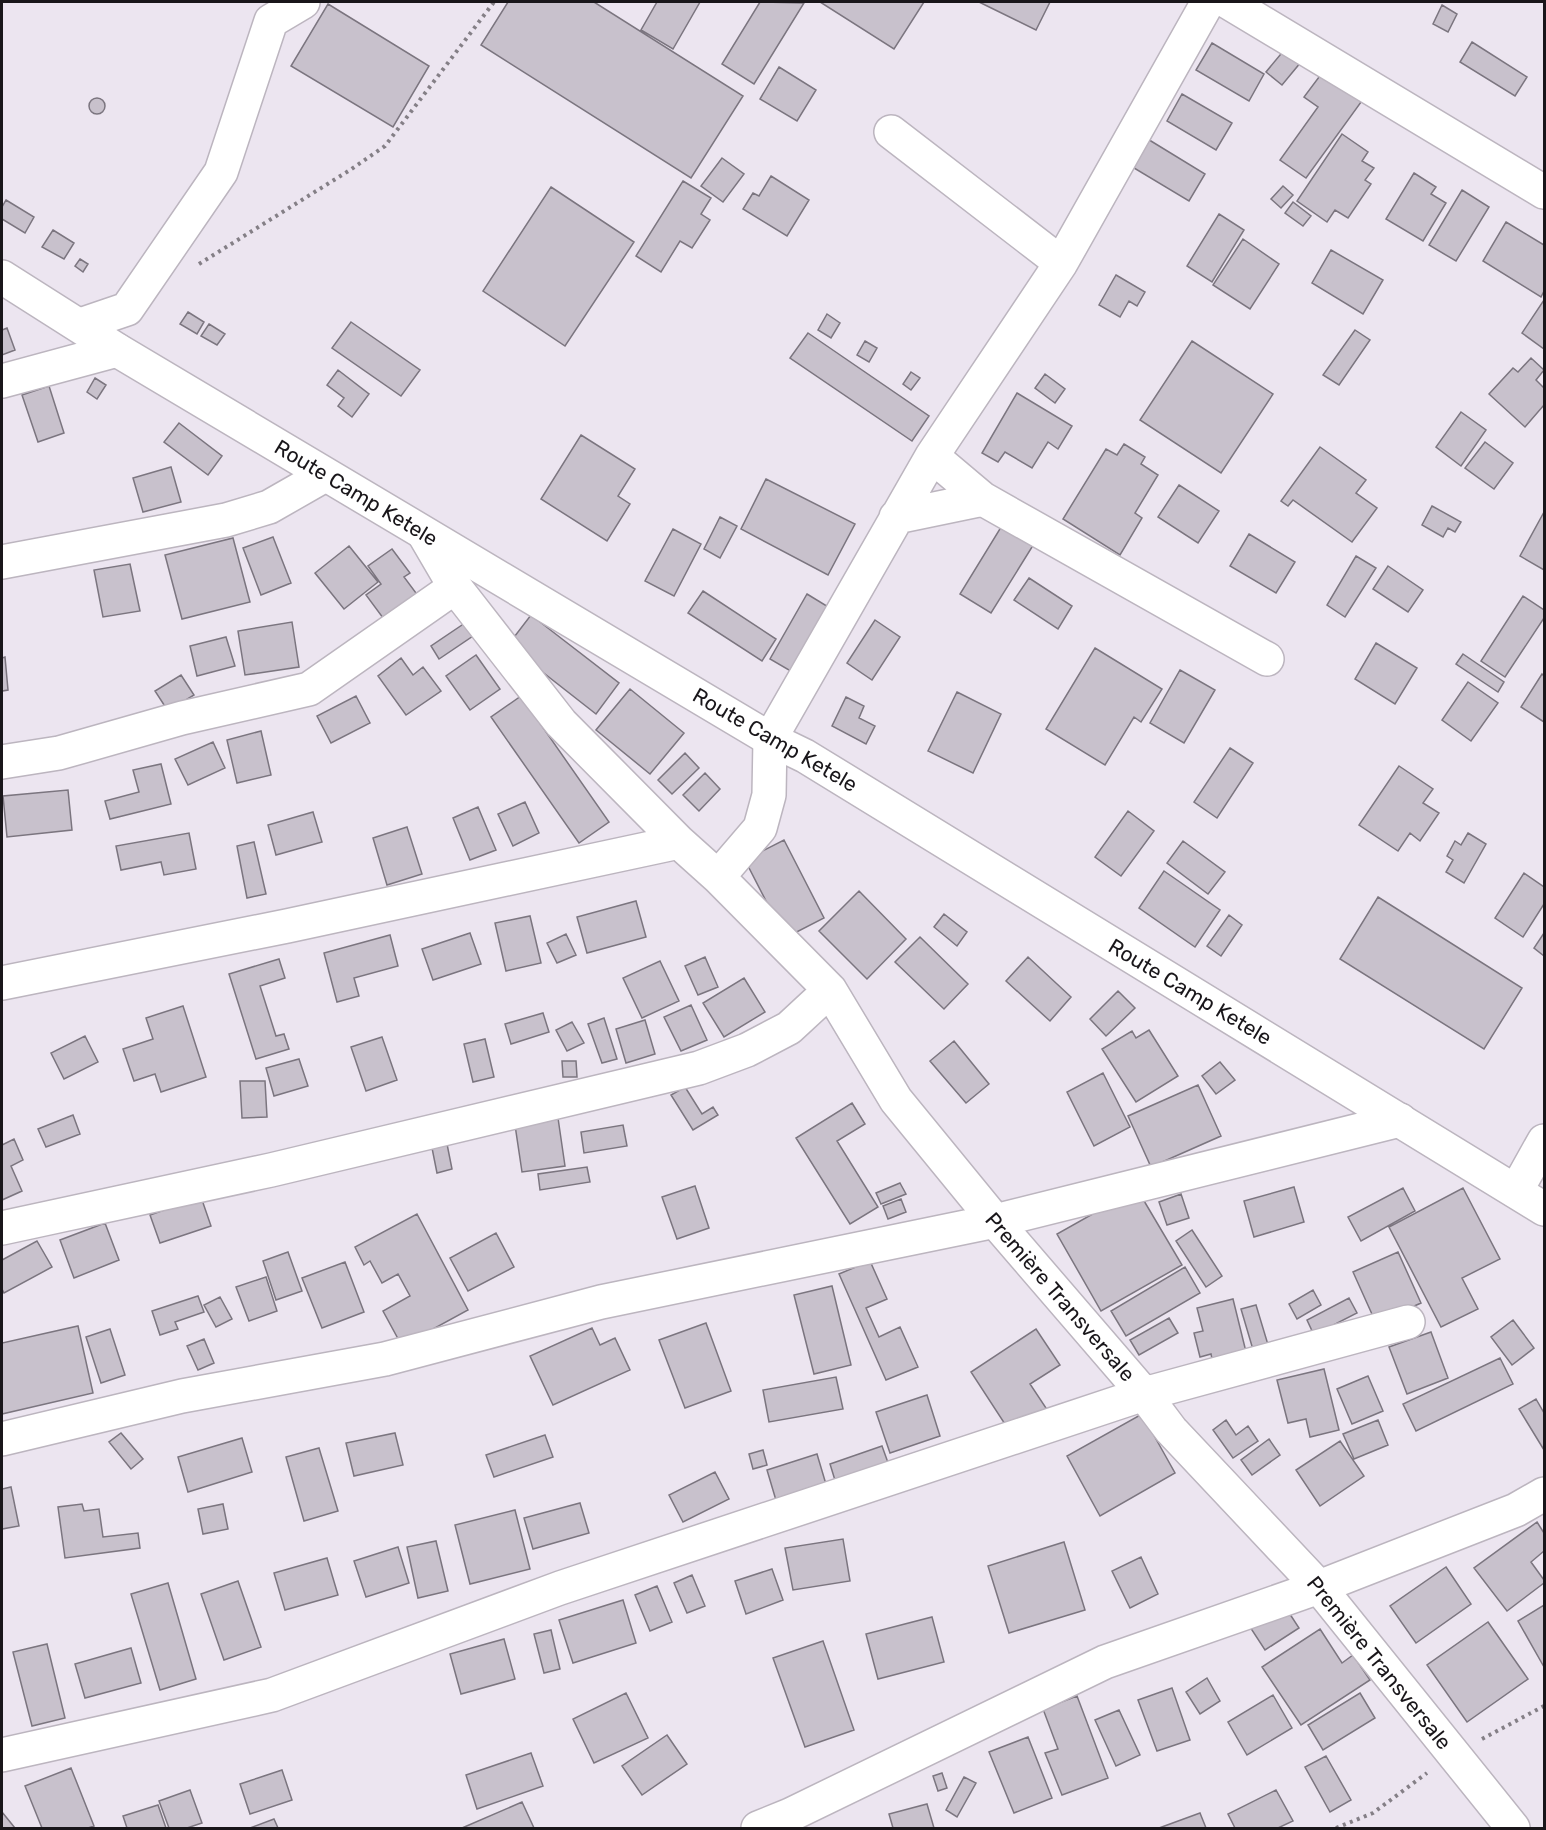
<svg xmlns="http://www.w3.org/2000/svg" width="1546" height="1830" viewBox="0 0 1546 1830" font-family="Rubik,sans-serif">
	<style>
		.building { fill: #c8c1cc; stroke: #7b757f; stroke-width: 1.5 }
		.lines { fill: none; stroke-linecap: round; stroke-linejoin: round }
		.minor-casing { stroke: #bcb5bf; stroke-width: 36 }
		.tertiary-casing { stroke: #bcb5bf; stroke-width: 36 }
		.path { stroke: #847f86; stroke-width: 4; stroke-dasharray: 3 4.5; stroke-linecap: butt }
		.minor { stroke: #fff; stroke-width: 33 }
		.tertiary { stroke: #fff; stroke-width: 33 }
		.labels { text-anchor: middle; stroke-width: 6; stroke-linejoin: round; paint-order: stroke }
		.street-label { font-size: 21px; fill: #19161a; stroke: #fff }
	</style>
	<rect width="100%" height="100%" fill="#ece5f0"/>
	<path class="building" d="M508 2H594L743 96 691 178 481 45Z
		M657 2H700L673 49 641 30Z
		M760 2 804 3 754 84 722 64Z
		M820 2H924L894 49Z
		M979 2H1050L1036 30Z
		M328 4 429 66 393 127 291 66Z
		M1442 5 1457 14 1448 32 1433 24Z
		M1472 42 1527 77 1515 96 1460 62Z
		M1212 43 1264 74 1249 101 1196 70Z
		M1285 49 1301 62 1282 85 1266 72Z
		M779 67 816 90 797 121 760 99Z
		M1325 69 1364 98 1306 178 1280 160 1318 107 1304 97Z
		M1182 94 1232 123 1216 150 1167 121Z
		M89 106a8 8 0 1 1 16 0a8 8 0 1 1-16 0Z
		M1342 134 1368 152 1362 161 1374 168 1365 180 1371 184 1348 218 1335 210 1327 222 1297 201Z
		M1146 138 1205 174 1189 201 1129 165Z
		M722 158 744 174 723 202 701 186Z
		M1414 173 1436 187 1431 194 1446 203 1423 241 1386 219Z
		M771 176 809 200 787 236 743 209 753 193 759 196Z
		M683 181 711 198 701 214 710 220 692 248 680 241 661 272 636 256Z
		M1283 186 1293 195 1281 208 1271 199Z
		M551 187 634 242 565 346 483 291Z
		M1462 190 1489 207 1456 261 1429 245Z
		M6 200 34 217 25 233 2 219V207Z
		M1293 202 1311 216 1303 226 1285 213Z
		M1219 214 1244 230 1212 282 1187 266Z
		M1506 222 1544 245V291L1541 297 1483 261Z
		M53 230 74 243 64 259 42 247Z
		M1243 239 1279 264 1250 309 1213 285Z
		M1331 250 1383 280 1363 314 1312 283Z
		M80 259 88 264 83 272 75 266Z
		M1116 275 1145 292 1137 306 1129 301 1120 317 1099 305Z
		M1544 300V349L1522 333Z
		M188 312 204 322 197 334 180 324Z
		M827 314 840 323 831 338 818 330Z
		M351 322 420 370 401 396 332 348Z
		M209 324 225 334 217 345 201 336Z
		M7 328 15 350 2 355V330Z
		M1355 330 1370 340 1339 385 1323 375Z
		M808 333 929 416 912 441 790 358Z
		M865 341 877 348 869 362 857 355Z
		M1192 341 1273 394 1221 473 1140 420Z
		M1531 358 1544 370 1536 380 1544 388V405L1525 427 1489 394 1513 368 1518 372Z
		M338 370 369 394 352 417 338 406 344 398 327 385Z
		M911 372 920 378 911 390 903 384Z
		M1045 374 1065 389 1055 403 1035 388Z
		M95 378 106 385 97 399 87 392Z
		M49 386 64 433 38 442 22 395Z
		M1017 393 1072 426 1058 449 1048 442 1032 468 1005 452 998 462 982 453Z
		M1461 412 1486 430 1461 466 1436 447Z
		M179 423 222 456 208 475 164 442Z
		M581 435 635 469 618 496 630 504 607 541 541 499Z
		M1485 442 1513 463 1494 489 1465 468Z
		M1124 444 1145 457 1141 464 1158 475 1135 513 1142 518 1120 555 1063 519 1106 449 1117 455Z
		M1320 447 1366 480 1356 493 1377 508 1352 542 1293 500 1288 506 1281 501Z
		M171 467 181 502 143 512 133 478Z
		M766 479 855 524 828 575 741 529Z
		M1179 485 1219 511 1198 543 1158 517Z
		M1432 506 1461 522 1455 532 1448 528 1443 537 1422 525Z
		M1544 512V570L1520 556Z
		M720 517 737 526 720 558 704 549Z
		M1006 519 1037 539 991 613 960 594Z
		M673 529 701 544 674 596 645 581Z
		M1249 534 1295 562 1276 593 1230 566Z
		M273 537 291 583 261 595 243 548Z
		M233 538 250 602 182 619 165 555Z
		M349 546 378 582 344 609 315 573Z
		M392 549 410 573 404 577 422 601 389 626 366 595 381 584 368 566Z
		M1356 556 1376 568 1345 617 1327 605Z
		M130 564 140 611 103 617 94 570Z
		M1388 566 1423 590 1408 612 1373 589Z
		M1029 578 1072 606 1058 629 1014 600Z
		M703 591 776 639 762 661 688 613Z
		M807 594 830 608 794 673 770 659Z
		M1523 596 1544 610V618L1505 677 1481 661Z
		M531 615 619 683 596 714 508 645Z
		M875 620 900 637 872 680 847 663Z
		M292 622 299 667 245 675 238 631Z
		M465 623 473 636 439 659 431 646Z
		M226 637 235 666 197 676 190 646Z
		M1376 643 1417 668 1395 704 1355 679Z
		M1095 648 1162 689 1141 722 1134 717 1105 765 1046 729Z
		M1463 654 1504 682 1498 692 1456 664Z
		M476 655 500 689 470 710 446 676Z
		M5 657 8 690 2 691V658Z
		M401 658 413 675 423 667 441 691 406 715 378 676Z
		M1180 670 1215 690 1184 743 1150 723Z
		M1542 674 1544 676V722L1521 707Z
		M181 675 194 695 168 711 155 691Z
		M1468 682 1498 703 1471 741 1442 720Z
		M630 689 684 733 650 774 596 730Z
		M957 692 1001 714 973 773 928 751Z
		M356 696 370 723 331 743 317 716Z
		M521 696 609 822 579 843 491 717Z
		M846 697 864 706 859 718 875 726 866 744 832 726Z
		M261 731 271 775 237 783 227 740Z
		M213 742 225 768 188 785 175 759Z
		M1230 748 1253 763 1217 818 1194 802Z
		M685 753 699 768 672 794 658 780Z
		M161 764 171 804 110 819 105 801 139 792 133 770Z
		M1399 766 1433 789 1423 803 1439 813 1420 841 1410 833 1398 851 1359 825Z
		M705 773 720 789 699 811 683 795Z
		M68 790 72 830 7 837 3 796Z
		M525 802 539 833 513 846 498 814Z
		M478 807 496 850 470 860 453 818Z
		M1128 811 1154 831 1121 876 1095 857Z
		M313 812 322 842 276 855 268 825Z
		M407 827 422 874 387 885 373 838Z
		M189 833 196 869 164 875 161 862 121 870 116 846Z
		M1468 833 1486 844 1464 883 1446 872 1453 860 1447 856 1455 841 1461 845Z
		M784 840 824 918 785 938 745 860Z
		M1183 841 1225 872 1208 894 1167 863Z
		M254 842 266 894 247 898 237 846Z
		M1164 871 1220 910 1195 947 1139 908Z
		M1524 873 1544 887V904L1523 937 1495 918Z
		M859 891 906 939 867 979 819 931Z
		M1378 897 1522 988 1484 1049 1340 959Z
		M636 901 646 937 587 953 577 917Z
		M944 914 967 932 957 946 934 927Z
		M1229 915 1242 925 1221 956 1207 946Z
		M530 916 541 963 506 971 495 923Z
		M470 933 481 964 433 980 422 949Z
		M1544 933V956L1534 948Z
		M566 934 576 955 557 963 547 943Z
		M390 935 398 966 354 978 359 996 337 1002 324 953Z
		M920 937 968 984 944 1009 895 962Z
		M705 957 718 987 698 995 685 966Z
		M1028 957 1071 997 1050 1021 1006 981Z
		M279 959 285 978 260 986 276 1036 284 1034 289 1049 256 1059 229 974Z
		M660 961 679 1001 642 1018 623 978Z
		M744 978 765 1012 724 1037 703 1003Z
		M1118 991 1135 1008 1106 1036 1090 1019Z
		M691 1005 707 1040 681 1051 664 1017Z
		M183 1006 206 1077 161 1092 155 1074 134 1081 123 1049 153 1039 146 1018Z
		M543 1013 549 1032 511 1044 505 1024Z
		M604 1018 617 1059 602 1063 588 1024Z
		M645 1020 655 1054 626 1063 616 1029Z
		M572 1022 584 1043 567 1051 556 1030Z
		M1149 1030 1178 1076 1136 1102 1102 1049 1132 1031 1136 1038Z
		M85 1036 98 1062 64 1079 51 1053Z
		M382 1037 397 1080 366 1091 351 1047Z
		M485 1039 494 1077 473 1082 464 1044Z
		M954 1041 989 1084 966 1103 930 1061Z
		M299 1059 308 1086 274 1096 266 1068Z
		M562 1061H576L577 1077H563Z
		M1220 1062 1235 1080 1216 1094 1202 1076Z
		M1103 1073 1130 1127 1094 1146 1067 1092Z
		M240 1081H265L267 1117 242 1118Z
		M1198 1085 1221 1136 1151 1167 1128 1116Z
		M685 1087 702 1114 713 1107 718 1115 693 1130 671 1095Z
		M852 1103 865 1124 837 1141 878 1207 850 1224 796 1138Z
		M73 1115 80 1134 46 1147 38 1129Z
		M558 1118 565 1166 522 1172 515 1125Z
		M623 1125 627 1146 584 1153 581 1132Z
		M14 1139 23 1160 11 1166 22 1191 2 1200V1145Z
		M447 1144 452 1169 437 1173 432 1148Z
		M587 1167 590 1182 540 1190 538 1174Z
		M900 1183 906 1194 881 1204 876 1193Z
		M695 1186 709 1228 677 1239 662 1197Z
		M1294 1187 1304 1222 1254 1237 1244 1201Z
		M1403 1188 1415 1211 1361 1241 1348 1217Z
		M1463 1188 1500 1259 1462 1278 1478 1309 1441 1327 1389 1227Z
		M1137 1189 1182 1265 1101 1311 1057 1234Z
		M1181 1194 1189 1218 1167 1225 1159 1202Z
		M201 1197 211 1226 160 1243 150 1215Z
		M901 1199 906 1212 888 1219 883 1206Z
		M417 1214 468 1310 402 1346 383 1311 410 1296 398 1274 382 1283 370 1261 364 1265 355 1247Z
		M105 1223 119 1260 74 1278 60 1240Z
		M1192 1230 1222 1276 1206 1287 1176 1241Z
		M496 1233 514 1267 468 1291 450 1258Z
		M37 1241 52 1267 4 1293 2 1289V1260Z
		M288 1252 302 1291 276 1300 263 1261Z
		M1398 1252 1421 1303 1376 1323 1353 1272Z
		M870 1261 887 1299 866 1308 879 1337 900 1327 918 1367 886 1380 839 1274Z
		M345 1262 364 1312 322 1328 302 1278Z
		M1185 1267 1200 1293 1126 1336 1111 1311Z
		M266 1277 277 1311 249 1321 236 1287Z
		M832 1286 851 1365 814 1374 794 1295Z
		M1313 1290 1321 1305 1297 1319 1289 1304Z
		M198 1296 204 1312 175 1322 178 1329 160 1335 152 1311Z
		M220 1297 232 1319 216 1327 204 1305Z
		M1349 1298 1357 1313 1314 1335 1307 1320Z
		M1233 1299 1249 1364 1215 1373 1211 1354 1200 1357 1194 1333 1203 1331 1197 1308Z
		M1256 1305 1269 1348 1254 1353 1241 1309Z
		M1169 1318 1178 1333 1139 1355 1130 1340Z
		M1513 1320 1534 1348 1512 1365 1491 1337Z
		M706 1323 731 1391 685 1408 659 1340Z
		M78 1326 93 1393 2 1414V1343Z
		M592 1328 600 1345 615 1338 630 1370 553 1405 530 1356Z
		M110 1329 125 1375 101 1383 86 1337Z
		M1036 1329 1060 1365 1030 1384 1050 1414 1014 1438 971 1372Z
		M1431 1332 1448 1378 1407 1394 1389 1347Z
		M204 1339 214 1363 198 1370 187 1346Z
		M1500 1358 1513 1384 1416 1431 1403 1404Z
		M1324 1369 1339 1430 1310 1437 1306 1419 1288 1423 1277 1380Z
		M1368 1376 1383 1411 1352 1424 1337 1389Z
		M836 1377 843 1409 769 1422 763 1390Z
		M927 1395 940 1436 890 1453 876 1412Z
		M1536 1399 1544 1413V1450L1519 1409Z
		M1142 1414 1175 1473 1100 1516 1067 1456Z
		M1226 1420 1236 1435 1248 1426 1258 1441 1233 1458 1213 1430Z
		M1378 1420 1388 1445 1354 1459 1343 1434Z
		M121 1433 143 1459 131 1469 109 1442Z
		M395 1433 403 1465 354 1476 346 1443Z
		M545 1435 553 1457 494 1477 486 1455Z
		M242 1438 252 1472 188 1492 178 1457Z
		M1269 1439 1280 1455 1252 1475 1241 1460Z
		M1340 1441 1364 1476 1320 1506 1296 1470Z
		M882 1446 891 1471 838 1490 830 1464Z
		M319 1448 338 1511 304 1521 286 1457Z
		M763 1450 767 1465 753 1469 749 1454Z
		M817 1454 828 1491 778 1507 767 1470Z
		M715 1472 729 1499 683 1522 669 1495Z
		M11 1487 19 1526 2 1529V1489Z
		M580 1503 589 1533 533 1549 524 1518Z
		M82 1504 84 1511 99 1509 103 1537 138 1533 140 1548 65 1558 58 1507Z
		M223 1504 228 1529 203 1534 198 1509Z
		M515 1510 530 1569 470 1584 455 1525Z
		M1537 1522 1544 1533V1551L1531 1562 1544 1580V1583L1507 1611 1474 1568Z
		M843 1539 850 1581 793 1590 785 1548Z
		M436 1541 448 1591 418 1598 407 1547Z
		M1064 1542 1085 1610 1009 1633 988 1566Z
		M398 1547 409 1583 366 1597 354 1561Z
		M1141 1557 1158 1594 1130 1608 1112 1571Z
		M327 1558 338 1595 285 1610 274 1573Z
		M1446 1567 1471 1604 1416 1643 1390 1606Z
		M772 1569 783 1600 746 1614 735 1581Z
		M692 1575 705 1606 687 1613 674 1583Z
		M238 1581 261 1647 224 1660 201 1594Z
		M168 1583 196 1679 160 1690 131 1594Z
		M657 1586 672 1622 650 1631 635 1595Z
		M623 1600 636 1643 573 1663 559 1620Z
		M1284 1605 1299 1628 1265 1650 1250 1627Z
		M1544 1605V1667L1518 1621Z
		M932 1617 944 1662 878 1679 866 1634Z
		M1488 1622 1528 1679 1467 1722 1427 1665Z
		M1320 1629 1342 1663 1353 1655 1370 1680 1301 1725 1262 1667Z
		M551 1630 560 1669 544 1673 534 1634Z
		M504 1639 515 1679 461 1694 450 1654Z
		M823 1641 854 1730 805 1747 773 1658Z
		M47 1644 65 1718 32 1726 13 1652Z
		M131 1648 141 1683 85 1698 75 1664Z
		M1207 1678 1220 1701 1200 1714 1186 1692Z
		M1172 1688 1190 1740 1157 1751 1138 1700Z
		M626 1693 648 1738 594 1763 573 1719Z
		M1360 1693 1375 1718 1323 1750 1308 1725Z
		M1273 1695 1292 1728 1247 1755 1228 1722Z
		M1077 1696 1108 1778 1062 1795 1045 1753 1058 1749 1043 1709Z
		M1119 1710 1140 1755 1116 1766 1095 1720Z
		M667 1735 687 1764 642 1795 622 1766Z
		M1028 1737 1052 1798 1014 1813 989 1752Z
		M531 1753 543 1786 477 1809 466 1775Z
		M1326 1756 1351 1800 1330 1812 1305 1767Z
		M71 1768 94 1826 88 1828H42L25 1786Z
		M282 1770 292 1800 250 1814 240 1784Z
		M942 1773 947 1788 938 1791 933 1776Z
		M964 1777 976 1783 957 1817 946 1810Z
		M190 1790 202 1823 187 1828H169L159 1801Z
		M1276 1790 1293 1821 1278 1828H1235L1228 1814Z
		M522 1802 534 1828H462Z
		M927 1804 934 1828H893L889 1814Z
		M158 1805 166 1828H127L123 1816Z
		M2 1812 15 1828H2Z
		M1200 1813 1206 1828H1159Z
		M274 1819 278 1828H250Z"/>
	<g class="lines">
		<g class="minor-casing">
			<path id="minor" d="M1208 2 1061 263 932 456 770 739 769 795 760 828 718 877 830 990 896 1100 995 1221 1144 1394 1171 1430 1319 1587 1513 1828
				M1228 2 1544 192
				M891 132 1061 263
				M80 325 127 309 221 172 271 21 303 2
				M2 381 117 350
				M932 456 983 499 1267 659
				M896 517 983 499
				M424 534 455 587 561 723 679 842 718 877
				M2 562 226 520 269 507 325 475
				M2 762 59 753 182 718 309 689 455 587
				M2 983 287 926 679 842
				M1516 1191 1544 1141
				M2 1228 271 1170 699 1068 747 1050 789 1028 830 990
				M2 1439 182 1396 385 1359 601 1302 995 1221 1400 1120
				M2 1755 272 1695 560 1588 1144 1394 1408 1322
				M758 1828 790 1815 1105 1662 1319 1587 1516 1510 1544 1494"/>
		</g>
		<g class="tertiary-casing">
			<path id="tertiary" d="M2 277 117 350 770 739 805 756 1544 1209"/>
		</g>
		<path class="path" d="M199 264 350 170 385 146 494 2
			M1482 1739 1544 1706
			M1336 1828 1373 1813 1427 1773"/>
		<use href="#minor" class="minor"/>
		<use href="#tertiary" class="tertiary"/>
	</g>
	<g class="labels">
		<g class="street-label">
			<text transform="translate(356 493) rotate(31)" y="7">Route Camp Ketele</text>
			<text transform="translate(775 740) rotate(30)" y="7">Route Camp Ketele</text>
			<text transform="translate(1190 992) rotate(31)" y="7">Route Camp Ketele</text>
			<text transform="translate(1060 1297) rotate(49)" y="7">Première Transversale</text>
			<text transform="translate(1379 1663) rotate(51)" y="7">Première Transversale</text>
		</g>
	</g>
	<rect width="1546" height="1830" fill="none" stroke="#19161a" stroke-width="6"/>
</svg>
